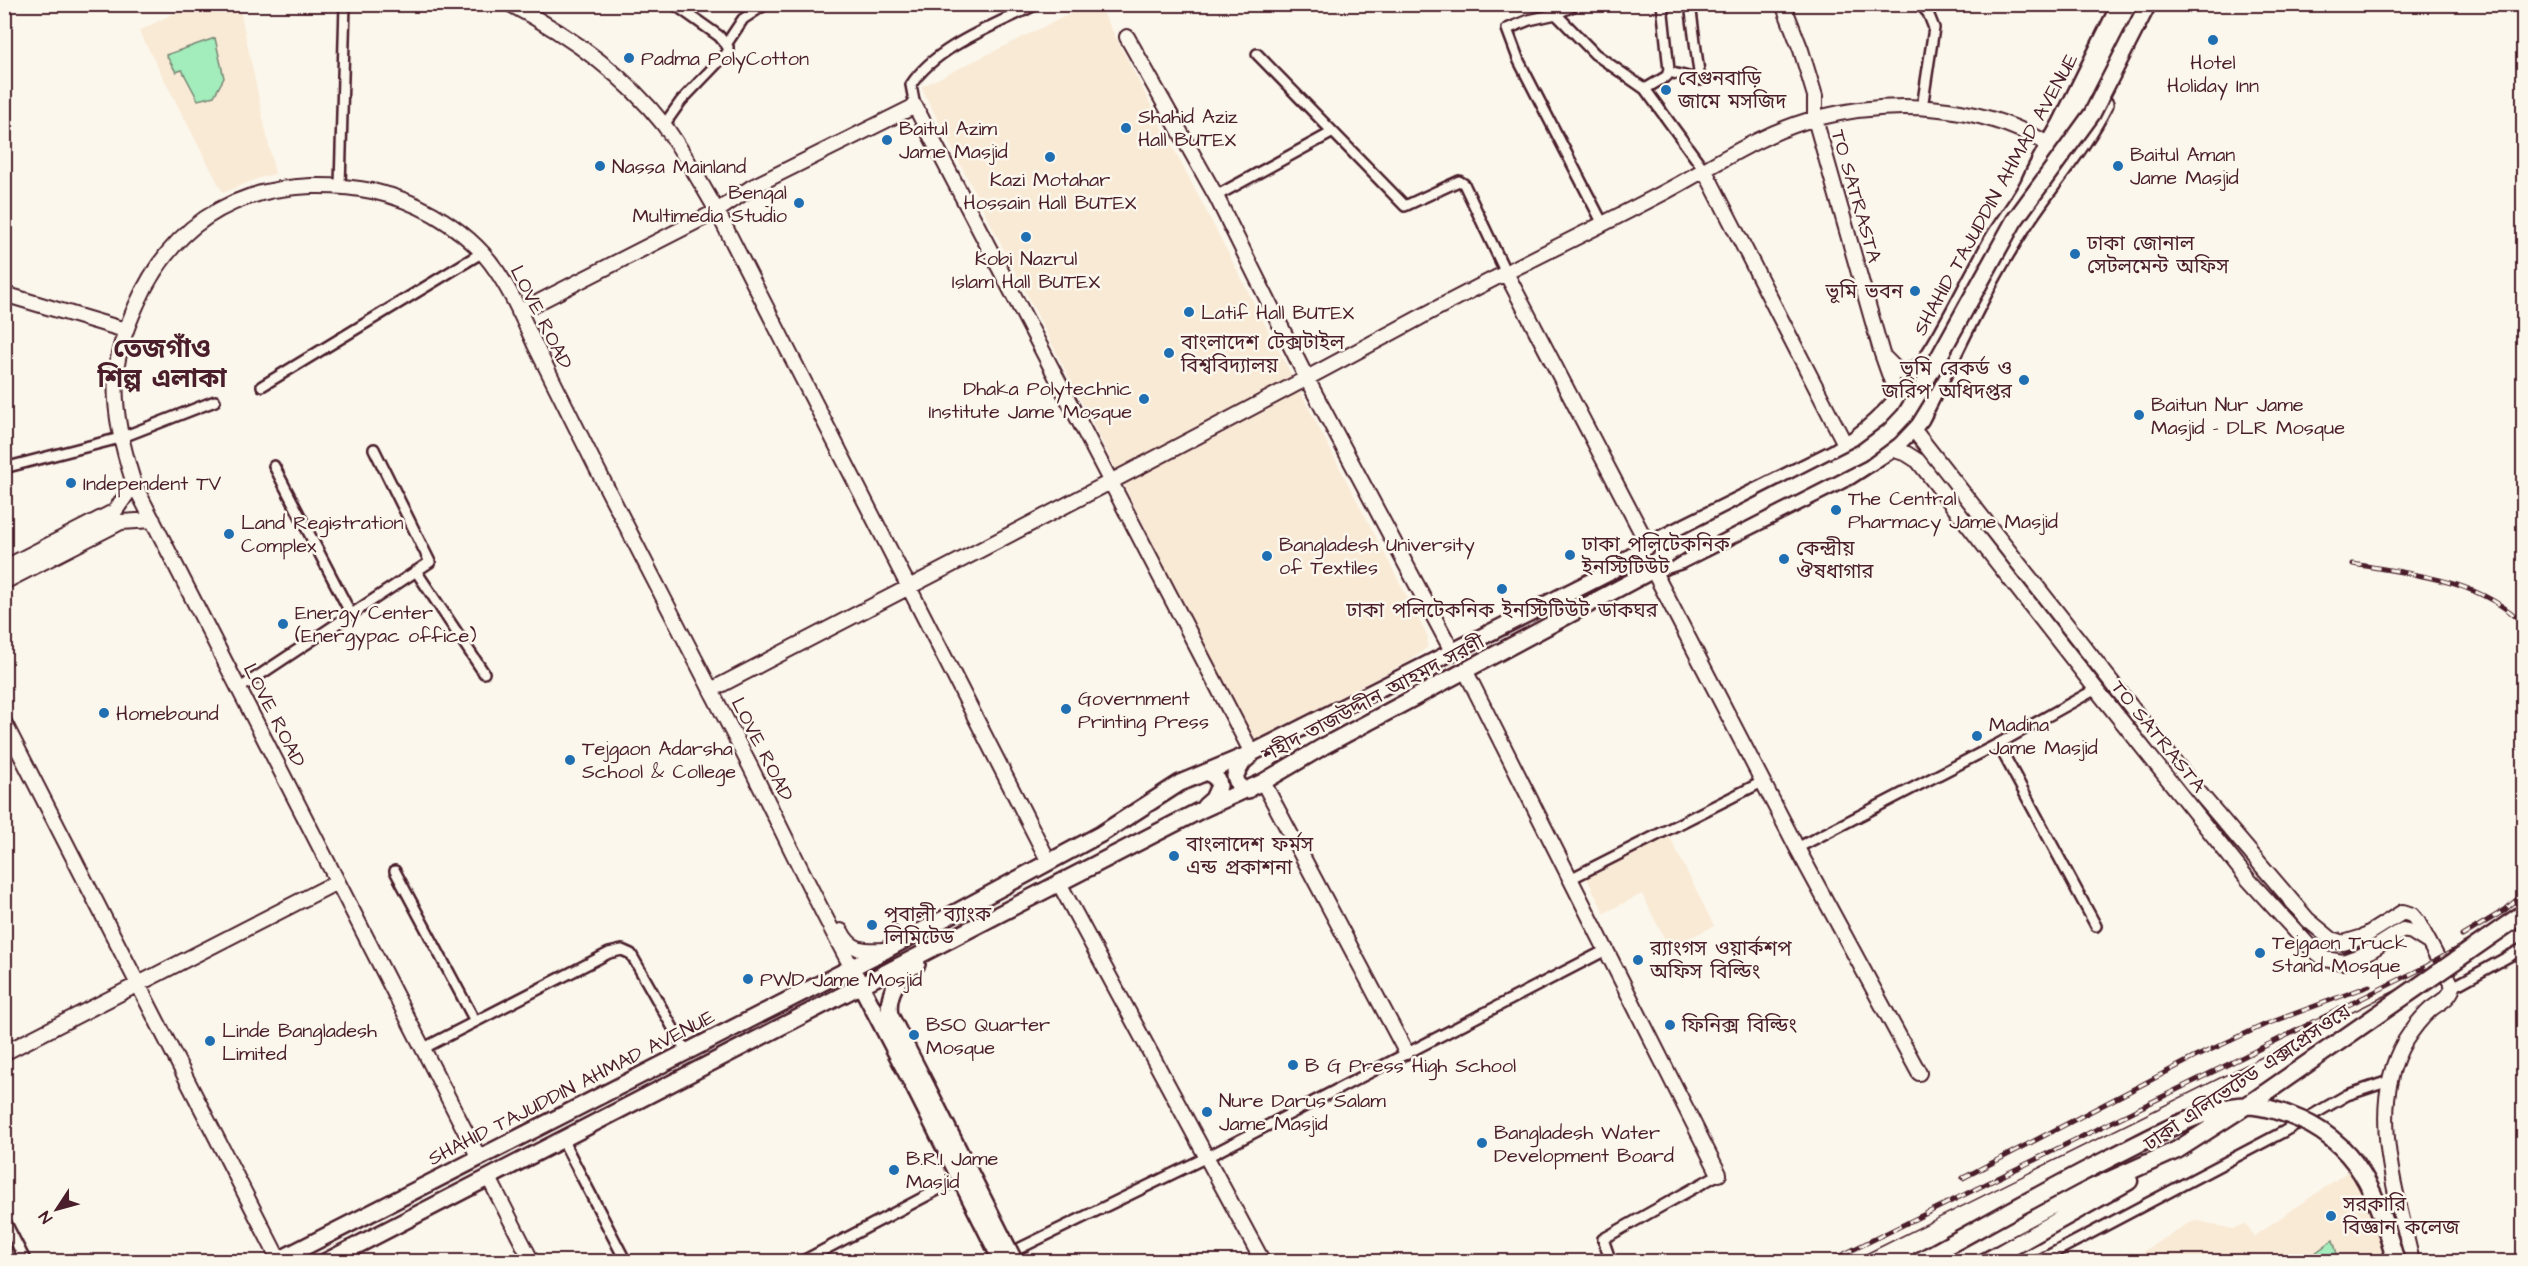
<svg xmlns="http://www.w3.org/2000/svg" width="2528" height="1266" viewBox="0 0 2528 1266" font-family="'Architects Daughter','Noto Sans Bengali',sans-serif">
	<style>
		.built { fill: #f9ead6 }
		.green { fill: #a3ecbb; stroke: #768673; stroke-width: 1.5 }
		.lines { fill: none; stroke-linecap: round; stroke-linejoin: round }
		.street-casing { stroke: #4a1f2b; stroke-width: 14 }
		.secondary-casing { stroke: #4a1f2b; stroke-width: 18 }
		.primary-casing { stroke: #4a1f2b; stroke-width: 20 }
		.highway-casing { stroke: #4a1f2b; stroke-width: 21 }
		.street { stroke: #fbf7ec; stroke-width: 9 }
		.secondary { stroke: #fbf7ec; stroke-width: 14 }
		.primary { stroke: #fbf7ec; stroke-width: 15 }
		.highway { stroke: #fbf7ec; stroke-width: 16 }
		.tram { stroke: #4a1f2b; stroke-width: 1.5 }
		.rail-casing { stroke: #4a1f2b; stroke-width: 5 }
		.rail { stroke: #fbf7ec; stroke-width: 3; stroke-dasharray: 9; stroke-linecap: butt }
		.primary-bridge-casing { stroke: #4a1f2b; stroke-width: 20; stroke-linecap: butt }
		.highway-bridge-casing { stroke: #4a1f2b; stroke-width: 21; stroke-linecap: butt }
		.primary-bridge { stroke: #fbf7ec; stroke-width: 15 }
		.highway-bridge { stroke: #fbf7ec; stroke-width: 16 }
		.poi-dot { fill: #1f6fb2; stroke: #fbf7ec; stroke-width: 2 }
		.labels { text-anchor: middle; stroke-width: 5; stroke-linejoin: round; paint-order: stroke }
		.poi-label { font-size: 20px; fill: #4a1f2b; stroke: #fbf7ec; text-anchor: start }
		.street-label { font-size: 20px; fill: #4a1f2b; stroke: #fbf7ec }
		.district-label { font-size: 26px; font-weight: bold; fill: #4a1f2b; stroke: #fbf7ec }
	</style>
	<rect width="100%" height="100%" fill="#fbf7ec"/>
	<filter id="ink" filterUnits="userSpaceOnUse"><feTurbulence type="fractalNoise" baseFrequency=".0167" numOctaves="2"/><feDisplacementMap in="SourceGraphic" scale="12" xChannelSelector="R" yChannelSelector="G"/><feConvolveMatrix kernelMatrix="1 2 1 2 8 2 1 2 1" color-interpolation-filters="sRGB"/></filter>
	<g filter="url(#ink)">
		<path class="built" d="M202 5H239L275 174 259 178 223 193 139 31 170 15Z
			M1088 5H1099L1428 637 1427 648 1408 662 1254 741 921 87Z
			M1668 833 1714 926 1669 948 1642 894 1604 913 1585 874Z
			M2353 1168 2361 1176 2390 1262H2126L2194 1220 2233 1229 2245 1224 2254 1236Z"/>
		<path class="green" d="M215 38 224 78 214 96 198 100 182 70 176 72 166 55Z
			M2333 1240 2339 1261H2304Z"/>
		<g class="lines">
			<g class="street-casing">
				<path id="street" d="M1920 4 1928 13 1934 28 1922 108
					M1556 14 1571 7V4
					M727 43 743 19 766 4
					M1257 54 1405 206 1459 181 1464 184 1505 271
					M1669 72 1700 80 1690 4
					M1645 89 1667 76 1669 70 1662 4
					M915 106 911 85C936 46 996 25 1037 4
					M664 125 681 101 728 52V47L719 36 674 4
					M340 186 345 4
					M1216 196 1333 132
					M1603 224 1519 61 1507 29 1529 20 1556 14 1595 54 1645 89 1705 171
					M262 386 483 252
					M274 466 351 614
					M4 468 120 438 215 401
					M416 571 484 673
					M240 688 430 562 374 449
					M1998 744 2096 926
					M1797 848 1998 744 2096 689
					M395 871 475 1021
					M1570 879 1762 782
					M2453 987 2524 948
					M424 1048 609 953 622 950 631 954 686 1051
					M562 1139 626 1262
					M4 1219 26 1262
					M1006 1255 1207 1157 1606 950
					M801 1262 949 1184
					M1611 1262 1603 1239 1719 1174
					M2036 1262 2283 1132 2347 1095 2389 1081"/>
			</g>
			<g class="secondary-casing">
				<path id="secondary" d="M510 4C567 34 624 74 664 125 684 152 700 182 717 211L1049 862
					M1783 4 1801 50 1815 96V119L1882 354 1898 399
					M1127 37 1216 196 1307 379 1452 651
					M1705 171 1846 446
					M1505 271 1648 545
					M4 294 125 330
					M519 312 717 211 752 187 915 106 1252 753
					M1885 358 1897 370 1904 373 1924 363
					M1913 429 2191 783 2308 920 2331 939 2343 943 2363 937 2403 912 2412 915 2418 922 2453 987C2449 999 2440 1002 2431 1009 2421 1018 2412 1030 2405 1041 2366 1108 2397 1192 2412 1262
					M1892 449 1907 454 1918 461 2096 689 2247 878 2311 948 2325 959 2343 962 2365 954 2403 930 2412 932 2428 942
					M4 568 115 511 134 484
					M1653 570 1797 848 1919 1073
					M4 582 121 522 153 520
					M1466 672 1719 1174
					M711 690C947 567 1183 446 1417 319 1498 275 1581 236 1663 193 1712 167 1762 132 1817 118 1893 99 1979 103 2048 144
					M4 722 279 1260
					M1263 782 1406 1052
					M1059 883 1263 1262
					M841 931C851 952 865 951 885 950
					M4 1053 337 882
					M479 1158 134 484C123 449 113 411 116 373 118 349 126 328 136 306 169 230 228 189 311 186 355 185 394 192 433 214 457 228 480 246 496 270 512 293 523 319 535 345 555 385 575 425 595 465 646 565 699 666 750 766 784 834 816 902 852 968
					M489 1178 532 1262"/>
			</g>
			<g class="primary-casing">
				<path id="primary" d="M2049 159 2073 122 2133 4
					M1908 423 1913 429 1921 419C1954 355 1982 289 2021 229 2048 186 2082 150 2105 104
					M1248 790 1239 787 1235 776 1243 762 1251 755
					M1205 806 1213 799 1219 786 1218 780 1208 772
					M917 964C899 973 886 995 890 1015L927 1087
					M856 976 916 1091
					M275 1262 886 950 1101 834 1180 783 1252 753 1608 573 1648 545 1833 453C1915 406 1948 319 1992 241 2002 223 2021 200 2029 183 2038 162 2050 143 2061 123 2081 83 2100 44 2120 4
					M325 1262 1199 811 1263 782 1324 746 1653 570 1680 561 1850 476 1892 449 1913 429 1900 404"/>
			</g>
			<g class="highway-casing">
				<path id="highway" d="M1945 1262 2047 1208 2177 1150
					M1985 1262 2129 1181"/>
			</g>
			<use href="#street" class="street"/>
			<use href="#secondary" class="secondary"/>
			<use href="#primary" class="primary"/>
			<use href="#highway" class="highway"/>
			<path class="tram" d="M1850 1262 2431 973 2524 922"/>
			<g class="rail-casing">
				<path id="rail" d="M2353 564C2413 574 2478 579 2524 624
					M2462 936 2505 910 2524 893
					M1963 1178 2195 1057 2264 1025 2369 986
					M1828 1262 2427 966 2524 910"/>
			</g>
			<use href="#rail" class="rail"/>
			<g class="primary-bridge-casing">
				<path id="primary-bridge" d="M1666 555 1683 544 1861 453 1889 432 1905 415 1924 384 2014 221 2092 114 2148 4
					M927 1087 1015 1262
					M916 1091 1002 1262"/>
			</g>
			<g class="highway-bridge-casing">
				<path id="highway-bridge" d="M2177 1150 2255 1100 2524 913
					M1918 1262C1982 1227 2045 1191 2110 1158 2149 1139 2188 1115 2231 1107 2251 1103 2270 1108 2289 1115 2360 1141 2377 1196 2396 1262"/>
			</g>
			<use href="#primary-bridge" class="primary-bridge"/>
			<use href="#highway-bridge" class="highway-bridge"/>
		</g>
	</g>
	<g class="poi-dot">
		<circle cx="2213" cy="40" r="6"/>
		<circle cx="629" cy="58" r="6"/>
		<circle cx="1666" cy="90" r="6"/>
		<circle cx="1126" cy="128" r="6"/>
		<circle cx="887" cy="140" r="6"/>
		<circle cx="1050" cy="157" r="6"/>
		<circle cx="600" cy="166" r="6"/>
		<circle cx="2118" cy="166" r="6"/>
		<circle cx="799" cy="203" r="6"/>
		<circle cx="1026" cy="237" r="6"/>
		<circle cx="2075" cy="254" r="6"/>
		<circle cx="1915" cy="291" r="6"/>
		<circle cx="1189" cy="312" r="6"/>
		<circle cx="1169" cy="353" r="6"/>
		<circle cx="2024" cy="380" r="6"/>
		<circle cx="1144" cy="399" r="6"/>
		<circle cx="2139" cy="415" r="6"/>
		<circle cx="71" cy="483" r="6"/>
		<circle cx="1836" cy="510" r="6"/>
		<circle cx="229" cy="534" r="6"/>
		<circle cx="1570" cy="555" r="6"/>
		<circle cx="1267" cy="556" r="6"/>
		<circle cx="1784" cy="559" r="6"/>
		<circle cx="1502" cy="589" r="6"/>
		<circle cx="283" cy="624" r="6"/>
		<circle cx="1066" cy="709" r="6"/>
		<circle cx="104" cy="713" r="6"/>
		<circle cx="1977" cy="736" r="6"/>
		<circle cx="570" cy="760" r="6"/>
		<circle cx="1174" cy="856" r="6"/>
		<circle cx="872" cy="925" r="6"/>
		<circle cx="2260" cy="953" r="6"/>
		<circle cx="1638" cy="960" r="6"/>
		<circle cx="748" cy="979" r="6"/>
		<circle cx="1670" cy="1025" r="6"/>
		<circle cx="914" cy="1035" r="6"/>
		<circle cx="210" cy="1041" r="6"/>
		<circle cx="1293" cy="1065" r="6"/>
		<circle cx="1207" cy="1112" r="6"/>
		<circle cx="1482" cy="1143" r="6"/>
		<circle cx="894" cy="1170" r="6"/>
		<circle cx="2331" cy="1216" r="6"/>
	</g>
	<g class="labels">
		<g class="poi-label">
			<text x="641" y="65">Padma PolyCotton</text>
			<text x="2213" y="69" text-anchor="middle">Hotel<tspan x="2213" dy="23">Holiday Inn</tspan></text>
			<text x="1678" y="85">বেগুনবাড়ি<tspan x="1678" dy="23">জামে মসজিদ</tspan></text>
			<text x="1138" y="123">Shahid Aziz<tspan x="1138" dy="23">Hall BUTEX</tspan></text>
			<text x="899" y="135">Baitul Azim<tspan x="899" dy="23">Jame Masjid</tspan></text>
			<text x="2130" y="161">Baitul Aman<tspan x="2130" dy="23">Jame Masjid</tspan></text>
			<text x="612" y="173">Nassa Mainland</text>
			<text x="1050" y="186" text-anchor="middle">Kazi Motahar<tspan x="1050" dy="23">Hossain Hall BUTEX</tspan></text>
			<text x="787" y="199" text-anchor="end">Bengal<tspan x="787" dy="23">Multimedia Studio</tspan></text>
			<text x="2087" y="250">ঢাকা জোনাল<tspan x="2087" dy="23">সেটলমেন্ট অফিস</tspan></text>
			<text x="1026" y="265" text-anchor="middle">Kobi Nazrul<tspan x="1026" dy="23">Islam Hall BUTEX</tspan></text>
			<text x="1903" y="298" text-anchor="end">ভূমি ভবন</text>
			<text x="1201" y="319">Latif Hall BUTEX</text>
			<text x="1181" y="349">বাংলাদেশ টেক্সটাইল<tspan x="1181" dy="23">বিশ্ববিদ্যালয়</tspan></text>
			<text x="2012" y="375" text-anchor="end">ভূমি রেকর্ড ও<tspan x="2012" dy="23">জরিপ অধিদপ্তর</tspan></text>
			<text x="1132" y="395" text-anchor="end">Dhaka Polytechnic<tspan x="1132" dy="23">Institute Jame Mosque</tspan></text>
			<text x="2151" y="411">Baitun Nur Jame<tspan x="2151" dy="23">Masjid - DLR Mosque</tspan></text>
			<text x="83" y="490">Independent TV</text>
			<text x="1848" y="505">The Central<tspan x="1848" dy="23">Pharmacy Jame Masjid</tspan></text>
			<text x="241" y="529">Land Registration<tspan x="241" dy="23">Complex</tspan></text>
			<text x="1279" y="551">Bangladesh University<tspan x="1279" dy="23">of Textiles</tspan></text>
			<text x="1582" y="551">ঢাকা পলিটেকনিক<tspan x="1582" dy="23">ইনস্টিটিউট</tspan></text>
			<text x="1796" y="555">কেন্দ্রীয়<tspan x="1796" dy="23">ঔষধাগার</tspan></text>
			<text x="1502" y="617" text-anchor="middle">ঢাকা পলিটেকনিক ইনস্টিটিউট ডাকঘর</text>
			<text x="295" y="619">Energy Center<tspan x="295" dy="23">(Energypac office)</tspan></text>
			<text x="1078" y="705">Government<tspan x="1078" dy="23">Printing Press</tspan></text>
			<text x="116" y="720">Homebound</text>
			<text x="1989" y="731">Madina<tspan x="1989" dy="23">Jame Masjid</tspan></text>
			<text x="582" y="755">Tejgaon Adarsha<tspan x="582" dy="23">School &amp; College</tspan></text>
			<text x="1186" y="851">বাংলাদেশ ফর্মস<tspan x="1186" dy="23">এন্ড প্রকাশনা</tspan></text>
			<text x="884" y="921">পূবালী ব্যাংক<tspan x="884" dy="23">লিমিটেড</tspan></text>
			<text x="2272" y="949">Tejgaon Truck<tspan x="2272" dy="23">Stand Mosque</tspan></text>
			<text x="1650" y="955">র‍্যাংগস ওয়ার্কশপ<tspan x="1650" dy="23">অফিস বিল্ডিং</tspan></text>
			<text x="760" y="986">PWD Jame Mosjid</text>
			<text x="926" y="1031">BSO Quarter<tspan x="926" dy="23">Mosque</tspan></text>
			<text x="1682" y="1032">ফিনিক্স বিল্ডিং</text>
			<text x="222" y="1037">Linde Bangladesh<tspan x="222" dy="23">Limited</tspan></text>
			<text x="1305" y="1072">B G Press High School</text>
			<text x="1219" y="1107">Nure Darus Salam<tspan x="1219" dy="23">Jame Masjid</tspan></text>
			<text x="1494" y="1139">Bangladesh Water<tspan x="1494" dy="23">Development Board</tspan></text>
			<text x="906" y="1165">B.R.I Jame<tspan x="906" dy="23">Masjid</tspan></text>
			<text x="2343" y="1211">সরকারি<tspan x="2343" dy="23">বিজ্ঞান কলেজ</tspan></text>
		</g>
		<g class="street-label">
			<text transform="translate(1995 194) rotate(-61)" y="7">SHAHID TAJUDDIN AHMAD AVENUE</text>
			<text transform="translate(1857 196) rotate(74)" y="7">TO SATRASTA</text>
			<text transform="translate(542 317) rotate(63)" y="7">LOVE ROAD</text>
			<text transform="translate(1373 698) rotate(-28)" y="7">শহীদ তাজউদ্দীন আহমদ সরণী</text>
			<text transform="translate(275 715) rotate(63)" y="7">LOVE ROAD</text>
			<text transform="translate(2159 736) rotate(51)" y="7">TO SATRASTA</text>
			<text transform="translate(763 749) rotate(63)" y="7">LOVE ROAD</text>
			<text transform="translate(2247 1077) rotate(-34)" y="7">ঢাকা এলিভেটেড এক্সপ্রেসওয়ে</text>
			<text transform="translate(571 1087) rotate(-27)" y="7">SHAHID TAJUDDIN AHMAD AVENUE</text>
		</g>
		<g class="district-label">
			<text x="162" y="357">তেজগাঁও<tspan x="162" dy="30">শিল্প এলাকা</tspan></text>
		</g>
	</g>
	<rect width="2528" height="1266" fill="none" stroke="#fbf7ec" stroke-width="24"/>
	<rect x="12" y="12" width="2504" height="1242" fill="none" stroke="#4a1f2b" stroke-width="2" filter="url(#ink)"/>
	<g transform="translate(57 1209) rotate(234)" stroke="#fbf7ec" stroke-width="4.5" paint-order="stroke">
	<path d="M0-4.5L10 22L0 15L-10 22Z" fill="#4a1f2b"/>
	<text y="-9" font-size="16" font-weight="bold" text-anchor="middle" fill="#4a1f2b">N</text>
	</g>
</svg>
